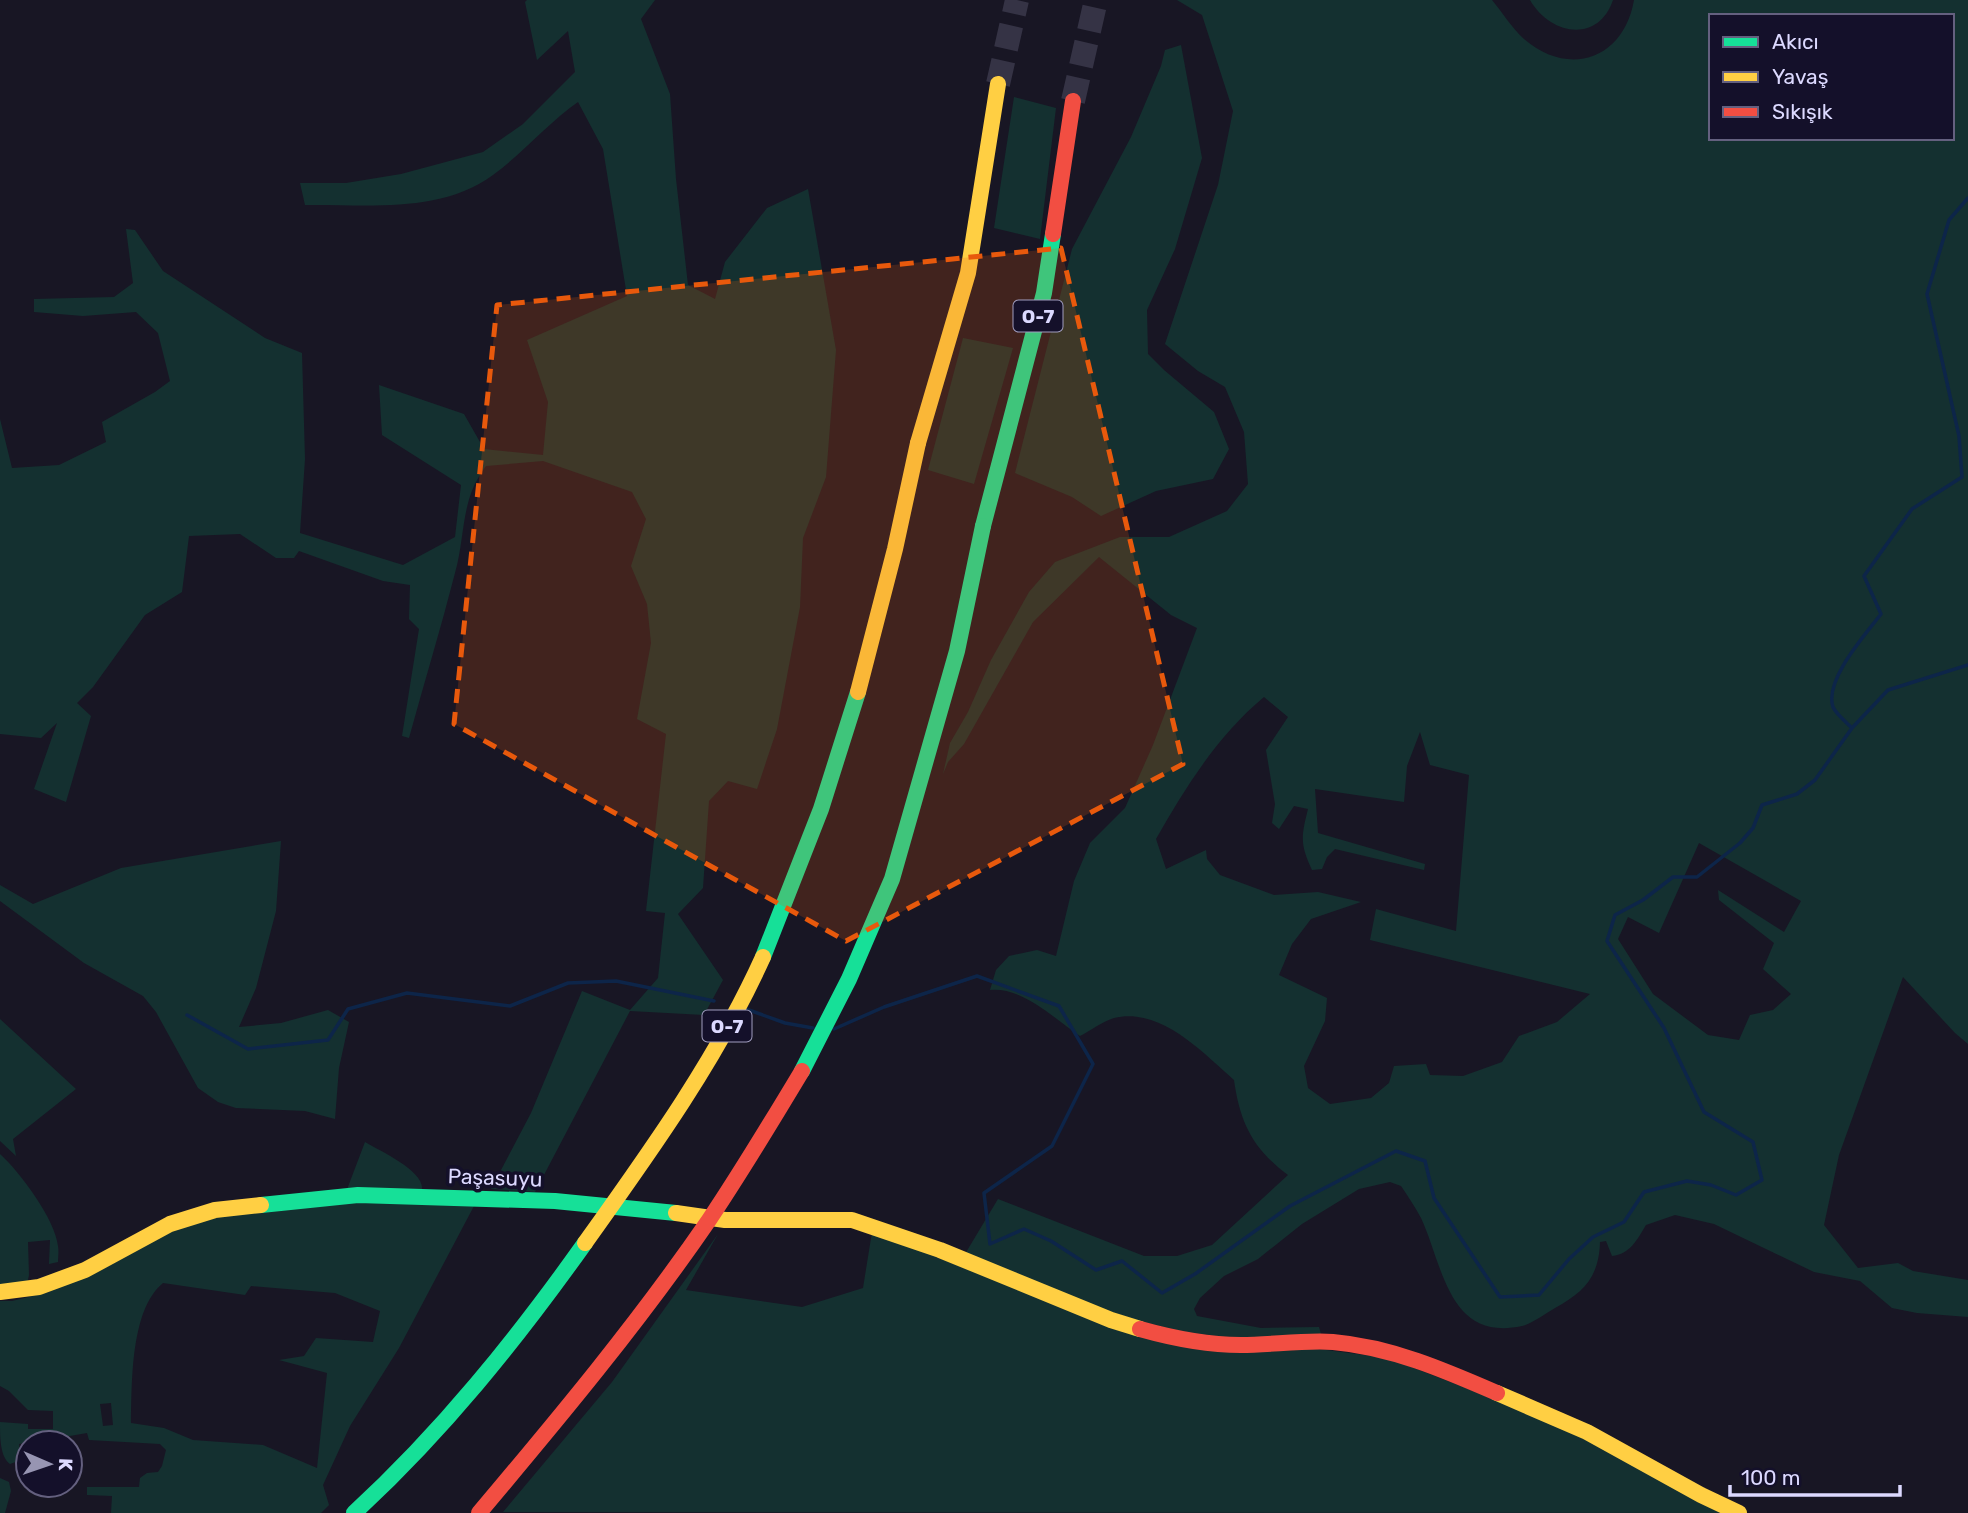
<svg xmlns="http://www.w3.org/2000/svg" width="1968" height="1513" viewBox="0 0 1968 1513" font-family="Rubik,sans-serif">
	<style>
		.green { fill: #143030; fill-rule: evenodd }
		.lines { fill: none; stroke-linecap: round; stroke-linejoin: round }
		.stream { stroke: #0d2549; stroke-width: 3.5 }
		.highway-tunnel { stroke: #353345; stroke-width: 24; stroke-dasharray: 24 12; stroke-linecap: butt }
		.fast { stroke: #16e098; stroke-width: 16 }
		.slow { stroke: #ffcf43; stroke-width: 16 }
		.jam { stroke: #f24e42; stroke-width: 16 }
		.fast-bridge { stroke: #16e098; stroke-width: 16 }
		.slow-bridge { stroke: #ffcf43; stroke-width: 16 }
		.jam-bridge { stroke: #f24e42; stroke-width: 16 }
		.marked { fill: #e8590c; fill-opacity: 0.2; stroke: #e8590c; stroke-width: 5; stroke-dasharray: 14 9; stroke-linejoin: round }
		.labels { text-anchor: middle; stroke-width: 7; stroke-linejoin: round; paint-order: stroke }
		.shield { fill: #14102a; stroke: #a09dbf; stroke-width: 2 }
		.shield-label { font-size: 19px; font-weight: bold; fill: #dcd9ff }
		.street-label { font-size: 21px; fill: #dcd9ff; stroke: #14102a }
	</style>
	<rect width="100%" height="100%" fill="#181624"/>
	<path class="green" d="M527 0H655L641 19 670 94 676 179 688 285 715 299 725 262 767 208 808 189 836 350 826 477 803 538 800 607 777 729 757 789 728 781 709 801 703 888 678 914 723 980 704 1015 630 1011 535 1192 491 1189 531 1113 582 991 630 1010 658 978 665 913 646 911 666 734 637 719 651 643 647 604 631 566 646 519 632 492 543 461 486 466C460 500 466 534 455 573 441 628 424 683 409 738L402 736 419 629 409 619 410 585 383 581 299 551 294 558H276L240 534 189 536 182 592 145 615 93 687 77 703 91 716 66 802 34 789 57 723 41 738 0 734V419L12 468 59 465 106 442 102 422 155 392 170 381 158 333 136 312 83 316 34 312V299L114 297 133 283 126 229 135 230 163 271 265 338 302 353 305 459 300 533 403 565 455 537 461 485 382 435 379 385 464 414 484 449 543 455 548 402 527 340 627 296 603 149 578 102C548 123 523 153 493 175 440 214 367 204 305 205L300 183H346L401 174 483 152 523 124 575 72 568 31 537 60 525 2Z
		M1177 0H1492C1502 12 1512 28 1524 39 1569 78 1624 59 1634 0H1968V1044L1955 1033 1903 977 1839 1155 1824 1225 1858 1268 1898 1263 1913 1271 1968 1280V1317L1917 1313 1892 1308 1860 1281 1814 1272 1714 1224 1675 1215 1646 1225C1637 1240 1630 1254 1612 1256L1606 1241 1600 1242C1599 1277 1584 1292 1555 1308 1545 1314 1533 1323 1522 1326 1448 1342 1443 1265 1421 1218 1415 1207 1408 1196 1401 1186L1390 1182 1359 1189 1302 1224 1258 1259 1224 1276 1200 1298 1194 1309 1197 1316 1261 1328 1319 1327 1321 1334C1273 1337 1225 1341 1177 1330 1104 1315 1034 1281 965 1254L998 1199 1144 1256H1177L1212 1245 1288 1175C1253 1149 1240 1123 1234 1080 1202 1052 1161 1007 1114 1018 1103 1021 1090 1031 1080 1036 1054 1019 1024 987 990 990L996 970 1009 956 1037 950 1056 956 1074 881 1090 843 1125 808 1153 745 1197 628 1171 615 1099 557 1033 622 964 744 948 762 943 774 950 743 968 712 991 660 1029 592 1055 562 1120 537H1169L1227 511 1248 484 1244 432 1225 387 1198 371 1165 344 1218 185 1233 111 1202 15ZM1711 16H1952V138H1711ZM1264 697 1288 717 1266 750 1275 804 1272 823 1279 829 1294 806 1308 809C1301 837 1300 844 1312 870L1322 869 1327 857 1335 849 1424 870 1425 864 1318 833 1315 789 1404 802 1407 766 1420 732 1430 765 1469 775 1456 931 1376 909 1370 940 1590 994 1557 1022 1519 1036 1502 1062 1463 1076 1430 1075 1426 1064 1394 1066 1389 1083 1371 1098 1330 1104 1308 1088 1304 1066 1325 1021 1327 998 1279 975 1292 944 1311 919 1361 902 1318 892 1274 895 1220 875 1207 859 1206 850 1166 869 1156 839C1185 788 1218 735 1264 697ZM1699 843 1801 901 1784 932 1718 890 1719 900 1774 943 1763 969 1791 994 1773 1010 1750 1015 1739 1040 1708 1035 1653 994 1618 939 1628 917 1659 933Z
		M1530 0H1613C1598 44 1550 35 1530 0Z
		M1181 45 1202 158 1175 249 1147 310 1148 354 1164 370 1214 412 1229 449 1213 479 1156 491 1101 516 1072 497 1015 473 1072 249 1131 137 1161 66 1165 50Z
		M1014 97 1056 108 1040 239 994 228Z
		M963 338 1013 348 974 484 928 470Z
		M281 841 276 911 256 988 239 1027 281 1023 328 1010 349 1022 339 1068 335 1119 305 1111 236 1108 218 1102 198 1088 156 1012 143 996 84 963 0 901V885L33 904 121 868Z
		M0 1019 76 1089 13 1139 16 1156 0 1141Z
		M365 1142C380 1151 425 1171 422 1190L346 1192Z
		M0 1154C20 1172 55 1219 58 1246 59 1251 58 1257 58 1262L49 1264 50 1240 28 1242 29 1275 27 1284 0 1288Z
		M344 1202 474 1206 399 1348 350 1426 323 1485 329 1505 321 1513H111L112 1496 87 1495V1487H139L140 1478 147 1473 158 1472 162 1466 166 1450 160 1444 89 1440 87 1433 64 1437 65 1443H58L57 1435 39 1437V1443L37 1441 19 1444 21 1460 10 1464C0 1457 0 1437 0 1422L28 1424V1429H53V1411L28 1410 9 1391 0 1386V1301H12L49 1292 165 1233 208 1218ZM163 1283 245 1295 251 1286 335 1293 380 1311 373 1342 316 1338 304 1356 279 1360 327 1373 317 1468 263 1445 193 1440 164 1428 131 1423C132 1384 130 1310 163 1283ZM111 1403 113 1425 103 1426 100 1404Z
		M872 1232 1100 1321 1388 1358 1547 1419 1728 1513 503 1512 612 1382 718 1234 686 1290 802 1307 863 1288Z
		M0 1478 9 1482 11 1491 5 1513H0Z"/>
	<g class="lines">
		<path class="stream" d="M1852 728C1846 722 1836 714 1833 707 1824 680 1865 635 1881 614L1864 576 1912 509 1962 477 1959 436 1927 294 1949 220 1968 198
			M746 1009 785 1023 813 1028
			M187 1015 248 1049 328 1040 348 1009 407 993 510 1006 568 983 616 981 714 1001
			M834 1029 884 1007 977 976 1059 1006 1093 1064 1052 1146 984 1193 990 1244 1024 1229 1051 1241 1096 1270 1122 1261 1162 1293 1195 1274 1290 1206 1396 1151 1425 1161 1434 1198 1500 1297 1539 1295 1569 1259 1593 1237 1624 1222 1644 1192 1687 1181 1711 1185 1736 1195 1762 1180 1753 1142 1704 1112 1664 1028 1607 941 1615 915 1643 900 1673 877H1697L1740 843 1753 828 1762 805 1797 794 1815 780 1852 728 1888 690 1968 665"/>
		<path class="highway-tunnel" d="M998 84 1017 0
			M1073 101 1096 0"/>
		<path class="fast" d="M983 526 1044 293 1053 234
			M261 1205 358 1195 555 1201 676 1213"/>
		<path class="slow" d="M918 443 968 273 998 84
			M676 1213 725 1220H852L940 1250 1111 1320 1140 1329
			M0 1292 39 1287 85 1270 170 1224 215 1210 261 1205
			M1497 1393 1587 1432 1701 1495 1739 1513"/>
		<path class="jam" d="M1053 234 1073 101
			M1140 1329C1172 1338 1208 1345 1241 1345 1271 1345 1303 1340 1333 1342 1391 1347 1444 1370 1497 1393"/>
		<path class="fast-bridge" d="M763 957 821 809 858 692
			M802 1071 849 979 892 879 957 651 983 526
			M354 1513C442 1432 516 1340 585 1243"/>
		<path class="slow-bridge" d="M858 692 895 549 918 443
			M585 1243C650 1152 717 1059 763 957"/>
		<path class="jam-bridge" d="M479 1513C559 1418 639 1322 709 1220 742 1171 772 1121 802 1071"/>
	</g>
	<path class="marked" d="M1061 248 1183 764 846 941 454 724 497 305Z"/>
	<g class="labels">
		<g class="shield">
			<rect x="1013.5" y="300.5" width="49" height="31" rx="5"/>
			<rect x="702.5" y="1010.5" width="49" height="31" rx="5"/>
		</g>
		<g class="shield-label">
			<text x="1038" y="323">O-7</text>
			<text x="727" y="1033">O-7</text>
		</g>
		<g class="street-label">
			<text transform="translate(495 1178) rotate(2)" y="7">Paşasuyu</text>
		</g>
	</g>
	<rect x="1709" y="14" width="245" height="126" fill="#14102a" stroke="#64607f" stroke-width="2"/>
	<rect x="1723" y="37" width="35" height="10" fill="#16e098" stroke="#64607f" stroke-width="2"/>
	<text x="1772" y="49" font-size="21" fill="#dcd9ff">Akıcı</text>
	<rect x="1723" y="72" width="35" height="10" fill="#ffcf43" stroke="#64607f" stroke-width="2"/>
	<text x="1772" y="84" font-size="21" fill="#dcd9ff">Yavaş</text>
	<rect x="1723" y="107" width="35" height="10" fill="#f24e42" stroke="#64607f" stroke-width="2"/>
	<text x="1772" y="119" font-size="21" fill="#dcd9ff">Sıkışık</text>
	<g transform="translate(49 1464) rotate(92)"><circle r="33" fill="#14102a" stroke="#64607f" stroke-width="2"/>
	<path d="M0-5L12 26L0 18L-12 26Z" fill="#9795b2"/>
	<text y="-10" font-size="19" font-weight="bold" text-anchor="middle" fill="#dcd9ff">K</text>
	</g>
	<path d="M1730 1485v10h170v-10" fill="none" stroke="#dcd9ff" stroke-width="3.5"/>
	<text x="1741" y="1485" font-size="21" fill="#dcd9ff" stroke="#14102a" stroke-width="5" paint-order="stroke">100 m</text>
</svg>
